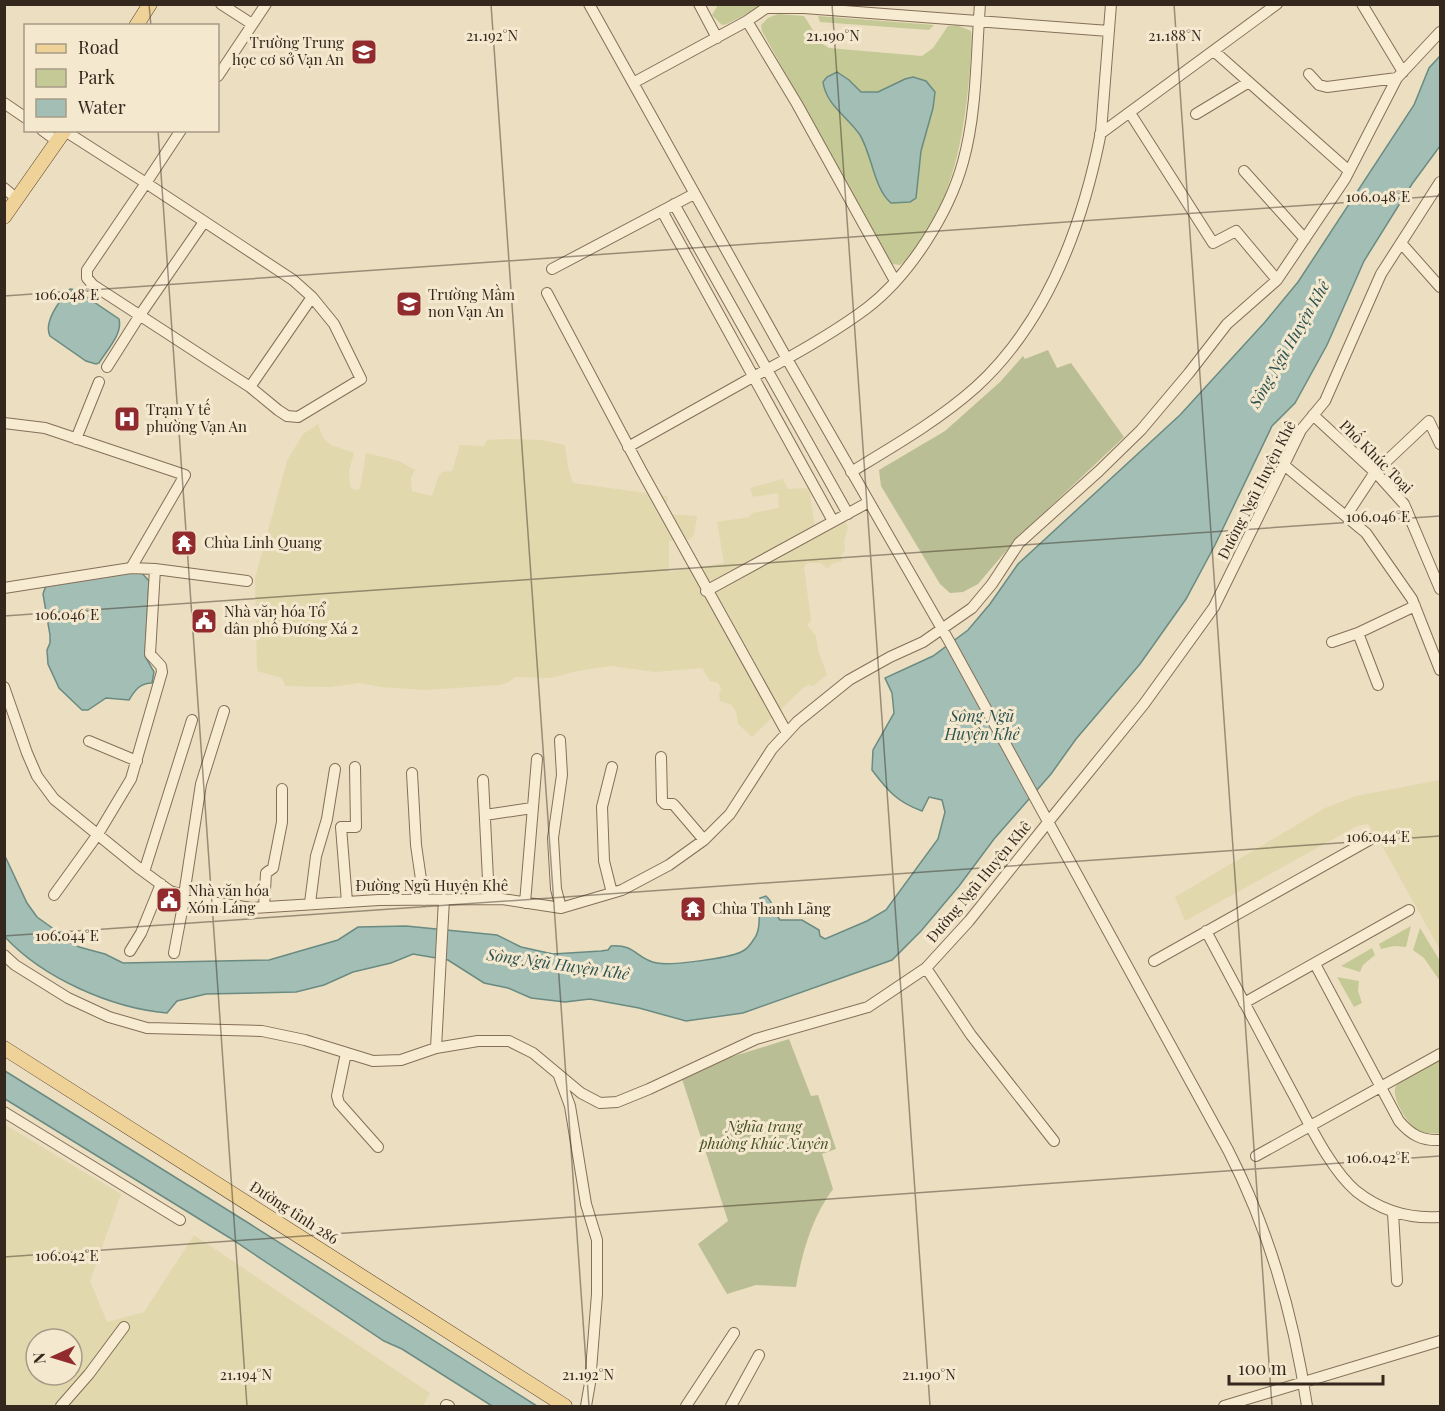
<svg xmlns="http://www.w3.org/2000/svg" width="1445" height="1411" viewBox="0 0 1445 1411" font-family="'Playfair Display',serif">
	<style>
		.farmland { fill: #e1d8ae; fill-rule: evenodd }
		.green { fill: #c4c995 }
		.cemetery { fill: #babe94 }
		.water { fill: #a3beb5; stroke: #6a8b82; stroke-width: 1.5 }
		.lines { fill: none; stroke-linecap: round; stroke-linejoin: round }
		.minor-casing { stroke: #846f59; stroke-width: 12 }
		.major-casing { stroke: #523d2d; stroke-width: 15 }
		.minor { stroke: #f7ebd2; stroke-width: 10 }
		.major { stroke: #efd298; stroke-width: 14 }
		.ticks { fill: none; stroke: #34271d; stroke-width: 1.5; stroke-opacity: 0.45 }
		.labels { text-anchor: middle; stroke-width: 6; stroke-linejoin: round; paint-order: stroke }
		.poi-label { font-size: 15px; fill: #34271d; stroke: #f4e8cf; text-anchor: start }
		.street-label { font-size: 15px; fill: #34271d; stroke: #f4e8cf }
		.park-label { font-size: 15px; font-style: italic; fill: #465024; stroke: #f4e8cf }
		.water-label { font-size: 16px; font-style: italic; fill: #2c5350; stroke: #f4e8cf }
		.ticks-label { font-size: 15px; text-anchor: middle; fill: #34271d; stroke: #f4e8cf; stroke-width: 6; stroke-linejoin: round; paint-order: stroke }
	</style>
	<rect width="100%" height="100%" fill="#ecdec0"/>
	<path class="farmland" d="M318 424 323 438 331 445 354 453 349 471 350 485 352 489 358 490 361 484 366 453 399 461 415 470 411 478 412 491 432 496 439 475 442 472 452 471 460 445 484 446 487 440 506 439 541 440 565 445 568 467 573 483 668 496 665 514 697 516 694 535 690 539 669 541V572L724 563 717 522 750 517 752 513 779 508 778 493 753 497 750 488 783 479 788 489 809 488 815 527 843 518 848 527 844 541 845 551 841 555 842 561 833 563 827 569 821 563H807L804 567 811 620 807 625 816 636 818 650 827 675 813 686 808 685 803 688 752 737 738 724 736 712 732 705 720 701 719 693 721 689 718 683 710 681 702 668 655 672 611 666 577 671 551 678 515 677 509 682 500 685 426 690 380 687 360 683 329 687 285 686 282 678 257 671 255 578 287 461 303 434Z
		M1440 780V950L1376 835 1368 824 1357 826 1185 921 1175 897 1325 808 1356 796Z
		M4 1124 121 1194 90 1281 107 1322 144 1312 194 1235 430 1393 423 1406H5ZM36 1339H72V1375H36Z"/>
	<path class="green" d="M716 5H760L758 8 727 24 722 25 712 15 717 7Z
		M778 14 804 16 821 43 829 48 922 56 933 48 948 26 957 25 971 31C973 43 970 56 970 68 965 127 956 186 924 236 917 247 911 258 900 265L892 264 878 241 762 31 761 25 768 18Z
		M818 16 934 25 929 30 820 22Z
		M1411 926 1406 947 1394 946 1381 949 1379 944Z
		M1420 928 1440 961V981L1424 958 1413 950Z
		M1372 948 1375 955 1363 965 1360 972 1341 966Z
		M1337 977 1359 981 1358 991 1362 1003 1354 1007Z
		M1440 1060V1133C1433 1134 1424 1134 1417 1130 1408 1124 1390 1097 1396 1086 1402 1076 1429 1066 1440 1060Z"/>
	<path class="cemetery" d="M1048 350 1057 368 1071 363 1124 437 1017 538 978 584 963 592 950 593 940 584 881 486 879 470 945 431 1000 382 1023 356 1025 359Z
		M789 1039 811 1096 818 1095 836 1149 822 1154 833 1189C812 1217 802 1253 796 1287L756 1285 727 1294 698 1244 728 1221 682 1079 728 1058Z"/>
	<path class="water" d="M1440 56V146L1412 184 1364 261 1327 345 1295 403 1272 426 1215 545 1186 599 1140 664 1076 739 1051 774 994 839 959 886 921 931 892 960 743 1013 686 1021 639 1008 590 999 565 1002 531 998 508 988 484 983 448 960 413 954 391 963 353 972 324 985 296 992 206 994 177 1001 167 1013C111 1008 43 978 5 937L4 854 27 903 37 917 79 947 105 954 123 963 269 960 338 940 358 927 406 926 497 935 521 947 553 954 601 951 608 950 611 946C636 944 636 959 657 963 670 966 729 958 741 952 746 950 751 944 754 939 762 929 758 910 760 898L766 896C774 903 774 912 780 920H802L819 930 820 936 825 939 867 921 886 910 938 839 945 812 942 800 929 797 922 811C897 802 888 791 872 770L873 750 894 713 892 693 885 678 933 656 968 630 990 604 1018 564 1180 415 1265 322 1298 282 1414 105 1429 68Z
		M837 72 849 80 861 92H878L905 79 913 77 926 81 935 92 933 108 921 151 916 198 910 202 891 203C874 189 872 155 860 135 848 117 826 105 823 82L827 77Z
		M70 289 76 290 119 319C123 334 106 351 99 363L96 364 86 361 50 336C43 322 60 300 70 289Z
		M134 571 141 572 149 581 145 656 154 672 152 683C140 683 135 690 129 700L106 698 88 710H82L59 688 48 664 47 650 50 643V635L43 594 45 588 49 584Z
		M5 1071 250 1224 537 1406H492L402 1349 384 1341 230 1238 5 1099Z"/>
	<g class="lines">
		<g class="minor-casing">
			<path id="minor" d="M221 4 252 24
				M589 4 787 359 949 641 1228 1150C1269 1230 1294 1317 1307 1406
				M699 4 717 38
				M1362 4 1403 72
				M747 21 797 104 895 281
				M1215 52 1349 171
				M1309 74 1319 85 1327 87 1397 78
				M218 76 266 4
				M633 83 747 21 766 8H804L1109 31
				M4 103 26 118
				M1130 113 1213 243 1236 231 1277 280
				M1196 114 1249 82
				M42 130 57 141
				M65 131 146 183 181 130
				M1100 134 1277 4
				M1244 171 1305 239
				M146 183 293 280 312 297 334 324 361 379 298 417 287 416 278 410 250 387 93 285 87 278V270Z
				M4 188 16 198
				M674 204 848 514
				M662 211 833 521
				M1401 243 1440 287
				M552 269 694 194
				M547 293 641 470 787 733
				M107 367 140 315 204 222
				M250 387 312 297
				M1313 415 1378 475 1404 504 1440 589
				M4 423 45 428 185 475 131 568 4 588
				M76 439 99 382
				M628 447C669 424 710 401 751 378 791 357 831 335 867 308 910 275 949 213 963 162 977 112 976 56 980 4
				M1284 465 1366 533 1412 599 1440 670
				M851 472C894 446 939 420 976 387 1048 321 1083 224 1101 132L1111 4
				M1346 516 1375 472 1429 421 1440 444
				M131 568 155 569 247 581
				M706 591 869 502
				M1358 633 1415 606
				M1332 642 1358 633 1378 685
				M4 687 27 753 37 776 54 799 140 869 170 891 203 901 252 908 379 900 502 899 561 908 622 890 669 865 704 840 730 814 772 749 797 722 849 680 890 657 923 642 972 608 992 584 1019 543 1099 471 1141 430 1189 373 1227 324 1277 280 1345 179 1397 78 1440 32
				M560 740 562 775 553 838 556 889 561 908
				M89 741 137 761
				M661 757 662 801 665 804H673L675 806 704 840
				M612 767 602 807 604 861 612 893
				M412 773 416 845 424 900
				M483 780 489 899
				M485 815 532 808
				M144 872 192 720
				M54 895 98 834 131 779 162 672 161 666 150 654 155 569
				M184 895 201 784 224 711
				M347 902 341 827H356L355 767
				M310 903 316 856 327 819 335 769
				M525 903 537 759
				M264 907 266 873 273 868 282 822V789
				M1206 931C1235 985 1263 1038 1292 1092 1308 1121 1330 1169 1356 1191 1381 1211 1409 1219 1440 1217
				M130 951 141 933 161 884
				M174 953 185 895
				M4 955 15 965 68 998 109 1017 147 1028 262 1031 305 1040 373 1061 401 1060 436 1048 478 1041H509L533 1053 581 1093 600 1103 617 1102 649 1089 756 1039 868 1007 926 968 969 921 1049 821 1144 704 1214 607 1301 430 1325 401 1381 274 1440 182
				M1154 961 1371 839
				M1315 964 1399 1121C1411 1135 1422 1141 1440 1140
				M926 968 971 1035 1054 1141
				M1244 1003 1409 910
				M436 1048 444 899
				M346 1053 337 1096 339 1103 378 1147
				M559 1076 570 1106 586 1204 597 1240V1294L590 1383 586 1406
				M4 1112 180 1220
				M1256 1156 1440 1054
				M1393 1213 1397 1281
				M446 1405 449 1406
				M61 1406 89 1374 124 1327
				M686 1406 734 1333
				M731 1406 759 1355
				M1224 1406 1440 1341"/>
		</g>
		<g class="major-casing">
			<path id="major" d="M136 26 150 4
				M4 217 65 130
				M4 1048 565 1406"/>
		</g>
		<use href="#minor" class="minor"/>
		<use href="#major" class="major"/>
	</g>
	<path class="ticks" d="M149 4 151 26M491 4 589 1406M832 4 930 1406M1174 4 1272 1406M158 130 247 1406M4 296 1440 196M4 616 1440 516M4 936 1440 836M4 1257 1440 1156"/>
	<defs>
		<g id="school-square" transform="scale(1.35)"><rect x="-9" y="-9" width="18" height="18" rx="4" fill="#912b2e" stroke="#f4e8cf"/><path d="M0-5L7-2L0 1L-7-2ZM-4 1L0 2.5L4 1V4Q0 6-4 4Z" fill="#fff"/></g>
		<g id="hospital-square" transform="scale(1.35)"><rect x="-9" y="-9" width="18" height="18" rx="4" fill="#912b2e" stroke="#f4e8cf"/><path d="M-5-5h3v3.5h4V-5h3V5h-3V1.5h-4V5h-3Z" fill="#fff"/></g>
		<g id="temple-square" transform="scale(1.35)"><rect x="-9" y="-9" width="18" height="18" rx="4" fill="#912b2e" stroke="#f4e8cf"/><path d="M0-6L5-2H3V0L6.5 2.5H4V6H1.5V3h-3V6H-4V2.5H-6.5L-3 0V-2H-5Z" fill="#fff"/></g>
		<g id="civic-square" transform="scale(1.35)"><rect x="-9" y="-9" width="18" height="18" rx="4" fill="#912b2e" stroke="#f4e8cf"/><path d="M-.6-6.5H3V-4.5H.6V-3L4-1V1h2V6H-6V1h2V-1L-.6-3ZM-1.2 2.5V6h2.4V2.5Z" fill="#fff"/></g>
	</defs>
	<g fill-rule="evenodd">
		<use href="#school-square" x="364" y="52"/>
		<use href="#school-square" x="409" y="304"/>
		<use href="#hospital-square" x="127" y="419"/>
		<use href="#temple-square" x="184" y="543"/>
		<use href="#civic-square" x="204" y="621"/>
		<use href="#civic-square" x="169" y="900"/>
		<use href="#temple-square" x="693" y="909"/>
	</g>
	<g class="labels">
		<g class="poi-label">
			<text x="344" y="48" text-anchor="end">Trường Trung<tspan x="344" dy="17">học cơ sở Vạn An</tspan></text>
			<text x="428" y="300">Trường Mầm<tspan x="428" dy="17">non Vạn An</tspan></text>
			<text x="146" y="415">Trạm Y tế<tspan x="146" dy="17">phường Vạn An</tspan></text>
			<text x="204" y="548">Chùa Linh Quang</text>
			<text x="224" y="617">Nhà văn hóa Tổ<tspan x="224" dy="17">dân phố Đương Xá 2</tspan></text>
			<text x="188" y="896">Nhà văn hóa<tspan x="188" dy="17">Xóm Láng</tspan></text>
			<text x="712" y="914">Chùa Thanh Lãng</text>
		</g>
		<g class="street-label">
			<text transform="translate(1376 457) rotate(45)" y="5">Phố Khúc Toại</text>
			<text transform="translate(1257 490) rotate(-63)" y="5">Đường Ngũ Huyện Khê</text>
			<text transform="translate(979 882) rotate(-50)" y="5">Đường Ngũ Huyện Khê</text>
			<text x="432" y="891">Đường Ngũ Huyện Khê</text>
			<text transform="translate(294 1213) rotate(33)" y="5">Đường tỉnh 286</text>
		</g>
		<g class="park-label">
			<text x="764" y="1132">Nghĩa trang<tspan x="764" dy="17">phường Khúc Xuyên</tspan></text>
		</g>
		<g class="water-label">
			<text transform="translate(1289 344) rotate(-60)" y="6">Sông Ngũ Huyện Khê</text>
			<text x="982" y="722">Sông Ngũ<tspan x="982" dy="18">Huyện Khê</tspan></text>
			<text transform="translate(558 964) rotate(8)" y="6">Sông Ngũ Huyện Khê</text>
		</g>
	</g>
	<g class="ticks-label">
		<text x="492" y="41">21.192°N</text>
		<text x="833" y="41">21.190°N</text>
		<text x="1175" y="41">21.188°N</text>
		<text x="1378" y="202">106.048°E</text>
		<text x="67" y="300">106.048°E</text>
		<text x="1378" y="522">106.046°E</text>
		<text x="67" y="620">106.046°E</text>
		<text x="1378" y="842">106.044°E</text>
		<text x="67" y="941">106.044°E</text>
		<text x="1378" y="1163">106.042°E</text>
		<text x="67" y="1261">106.042°E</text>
		<text x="246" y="1380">21.194°N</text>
		<text x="588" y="1380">21.192°N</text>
		<text x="929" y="1380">21.190°N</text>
	</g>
	<rect width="1445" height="1411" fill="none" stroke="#34271d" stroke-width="12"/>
	<rect x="24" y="24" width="195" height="108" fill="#f4e8cf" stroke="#a79b88" stroke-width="1.5"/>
	<rect x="36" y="44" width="30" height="9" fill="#efd298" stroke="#a79b88" stroke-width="1.5"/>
	<text x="78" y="54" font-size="18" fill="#34271d">Road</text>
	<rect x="36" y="69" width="30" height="18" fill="#c4c995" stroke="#a79b88" stroke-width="1.5"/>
	<text x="78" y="84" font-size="18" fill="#34271d">Park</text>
	<rect x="36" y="99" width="30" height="18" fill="#a3beb5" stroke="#a79b88" stroke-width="1.5"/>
	<text x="78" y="114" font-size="18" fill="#34271d">Water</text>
	<g transform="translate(54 1357) rotate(266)"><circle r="28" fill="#f4e8cf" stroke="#a79b88" stroke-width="1.5"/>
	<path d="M0-4.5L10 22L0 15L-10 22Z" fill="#912b2e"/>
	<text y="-9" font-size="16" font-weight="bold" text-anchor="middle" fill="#34271d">N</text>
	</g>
	<path d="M1229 1375v9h154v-9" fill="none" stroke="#34271d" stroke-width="3"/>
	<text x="1238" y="1375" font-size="18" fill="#34271d" stroke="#f4e8cf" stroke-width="4.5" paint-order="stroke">100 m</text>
</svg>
